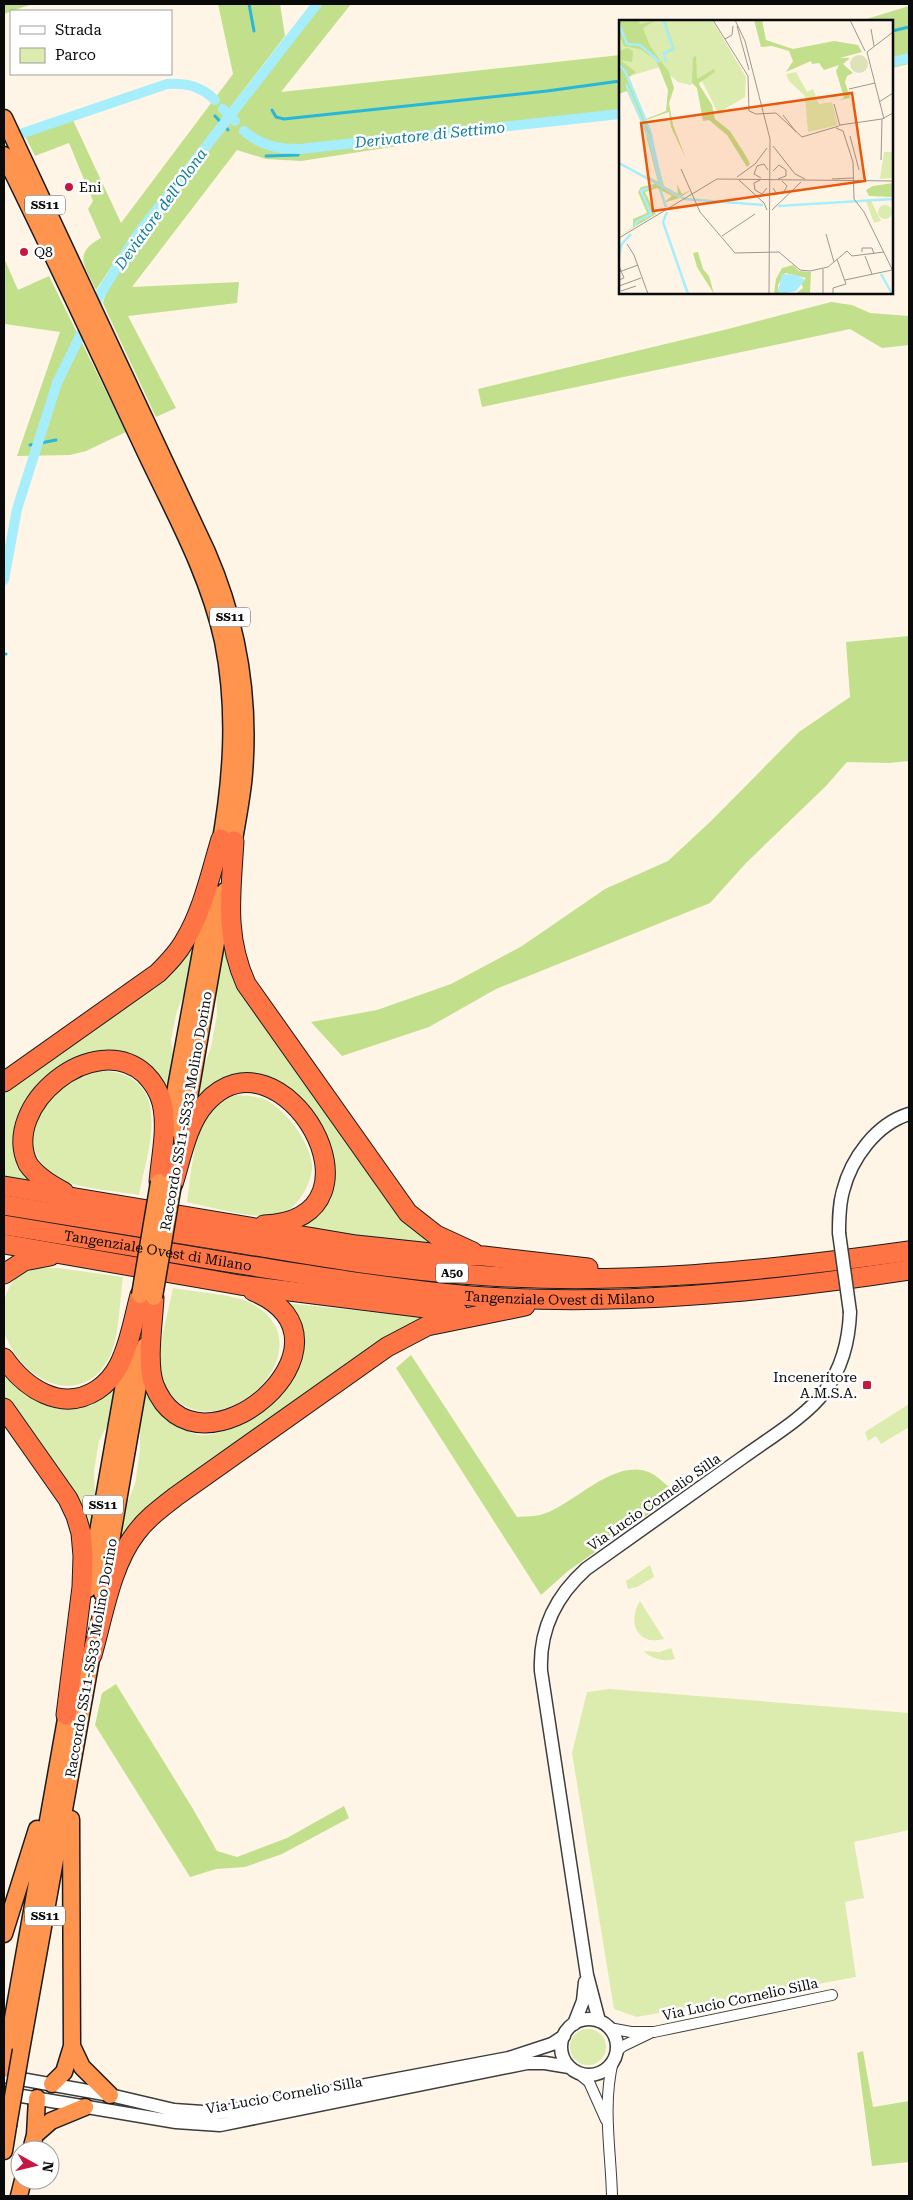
<svg xmlns="http://www.w3.org/2000/svg" width="913" height="2200" viewBox="0 0 913 2200" font-family="'Roboto Serif',serif">
	<style>
		.green { fill: #dbecae }
		.forest { fill: #c2df8c }
		.lines { fill: none; stroke-linecap: round; stroke-linejoin: round }
		.stream { stroke: #27b7da; stroke-width: 3 }
		.canal { stroke: #a6eefc; stroke-width: 10 }
		.minor-casing { stroke: #3d3d3d; stroke-width: 12 }
		.tertiary-casing { stroke: #3d3d3d; stroke-width: 15 }
		.trunk-casing { stroke: #1b1b1b; stroke-width: 19 }
		.motorway-casing { stroke: #1b1b1b; stroke-width: 21 }
		.minor { stroke: #fff; stroke-width: 10 }
		.tertiary { stroke: #fff; stroke-width: 12 }
		.trunk { stroke: #ff944e; stroke-width: 16 }
		.motorway { stroke: #ff7445; stroke-width: 19 }
		.tertiary-bridge-casing { stroke: #3d3d3d; stroke-width: 15; stroke-linecap: butt }
		.trunk-bridge-casing { stroke: #1b1b1b; stroke-width: 19; stroke-linecap: butt }
		.tertiary-bridge { stroke: #fff; stroke-width: 12 }
		.trunk-bridge { stroke: #ff944e; stroke-width: 16 }
		.poi-dot { fill: #c61743; stroke: #fff; stroke-width: 2 }
		.labels { text-anchor: middle; stroke-width: 5; stroke-linejoin: round; paint-order: stroke }
		.shield { fill: #fff; stroke: #545454; stroke-width: 1 }
		.shield-label { font-size: 12px; font-weight: bold; fill: #0a0a0a }
		.poi-label { font-size: 14px; fill: #0a0a0a; stroke: #fff; text-anchor: start }
		.street-label { font-size: 14px; fill: #0a0a0a; stroke: #fff }
		.water-label { font-size: 15px; font-style: italic; fill: #0a7c9f; stroke: #fff }
		.inset-river { fill: none; stroke: #a6eefc; stroke-width: 2.5 }
		.inset-road { fill: none; stroke: #9d978f; stroke-width: 1 }
		.view { fill: #e8590c; fill-opacity: 0.15; stroke: #e8590c; stroke-width: 2.5 }
		.inset-edge { fill: none; stroke: #0a0a0a; stroke-width: 2.5 }
	</style>
	<rect width="100%" height="100%" fill="#fff5e7"/>
	<path class="green" d="M224 935 230 955 424 1235 437 1248 291 1227 332 1171 278 1085 195 1102 201 1074 211 1047 217 1014 216 986Z
		M197 937 189 981 177 1011 171 1039 174 1067 168 1098 113 1054 22 1110C7 1144 20 1153 36 1183L4 1180V1087Z
		M101 1070C110 1071 122 1073 131 1078 168 1101 145 1161 139 1195 118 1191 78 1189 60 1179 29 1162 24 1126 48 1099 61 1084 82 1077 101 1070Z
		M236 1095C246 1096 257 1096 266 1100 286 1110 309 1141 312 1164 313 1178 303 1199 291 1208 287 1211 279 1213 274 1215 255 1220 207 1206 187 1202 191 1176 193 1133 210 1112 216 1104 227 1099 236 1095Z
		M37 1268H58L123 1277C120 1298 119 1338 110 1356 88 1402 38 1390 14 1352 10 1346 6 1339 4 1331 3 1326 4 1318 4 1312 4 1298 6 1289 16 1278 21 1273 30 1271 37 1268Z
		M173 1288C194 1292 233 1294 251 1303 329 1344 228 1447 175 1399 168 1393 162 1384 160 1374 156 1354 169 1309 173 1288Z
		M285 1303 430 1318 119 1543 126 1506 135 1484 140 1451V1427L146 1390C150 1397 153 1408 159 1413 165 1421 189 1433 199 1435 226 1440 297 1392 297 1363 298 1347 289 1319 285 1303Z
		M4 1371 26 1394 49 1406 73 1408 91 1406 116 1385 109 1422 99 1441 94 1471 95 1496 89 1536 79 1503 4 1395Z
		M909 1404V1427L881 1444 876 1436 868 1441 865 1432Z
		M650 1565 654 1577 637 1587 628 1589 626 1581Z
		M640 1601 664 1639C637 1646 627 1622 640 1601Z
		M671 1648 675 1659C665 1662 651 1659 644 1651L660 1652Z
		M610 1689 909 1713V1830L854 1842 864 1898 845 1902 856 1977 637 2017 614 2009 572 1753 587 1692Z
		M570 2047a18 18 0 1 1 36 0a18 18 0 1 1-36 0Z"/>
	<path class="forest" d="M4 4H32L4 14Z
		M218 4H280L285 36 133 234 96 290C85 266 72 254 101 238L88 209 93 201 69 143 35 156 25 136 72 118 121 223 233 74Z
		M322 4H351L281 92 620 55V117L489 132 301 161 266 159 237 150 132 287 239 282 237 303 128 316 176 408 156 417 106 310 103 303 106 292 142 237 235 113Z
		M909 6V64L892 68V21H860Z
		M4 258 18 290 49 276 126 432 86 451 70 455 17 456 60 332 5 324Z
		M831 302 852 305 870 313 909 316V345L882 348 850 329 482 407 478 389 728 329Z
		M909 636V761L889 763 847 762 826 786 746 863 710 903 496 989 429 1027 342 1056 311 1022 377 1010 451 984 522 946 605 889 668 861 710 822 799 732 850 697 846 642Z
		M411 1355 517 1517C525 1516 536 1517 543 1514 575 1504 615 1456 651 1473 657 1476 663 1482 669 1487L660 1506 568 1571 541 1595 396 1368Z
		M116 1684 193 1809 217 1851 237 1857 287 1838 344 1806 349 1818 282 1854 245 1867 216 1869 190 1877 95 1725 102 1693Z
		M863 2051 873 2107 909 2101V2162L872 2166 857 2053Z"/>
	<g class="lines">
		<path class="stream" d="M249 4 254 31
			M892 31 909 27
			M272 110 276 117 284 119 547 91 620 81
			M215 116 228 130
			M266 156 298 155 300 149
			M30 445 56 440
			M4 654H6"/>
		<path class="canal" d="M892 62 909 58
			M223 109 235 121
			M244 131C261 146 278 149 300 149L620 114
			M23 133 167 84C186 83 201 86 215 100
			M4 580 17 509 57 383 101 293 137 235 317 4"/>
		<g class="minor-casing">
			<path id="minor" d="M609 2028 631 2032H654L832 1995
				M616 2052 623 2046 650 2033
				M578 2073 589 2082 606 2120
				M612 2196C611 2151 602 2106 613 2061"/>
		</g>
		<g class="tertiary-casing">
			<path id="tertiary" d="M839 1233C839 1219 839 1205 843 1191 851 1159 876 1124 909 1114
				M561 2047a28 28 0 1 1 56 0a28 28 0 1 1-56 0Z
				M599 2021 587 1975 541 1671C539 1629 556 1596 586 1569 638 1532 690 1495 742 1458 768 1439 806 1417 825 1391 842 1368 849 1340 850 1312
				M574 2024 583 2001 585 1982
				M4 2076 110 2095 174 2110 217 2113 509 2058 552 2044 564 2036
				M4 2093 176 2122 220 2125 527 2063H545L569 2067"/>
		</g>
		<g class="trunk-casing">
			<path id="trunk" d="M4 118 207 552C237 621 250 697 244 773 242 799 236 826 232 852
				M4 155C52 252 98 351 144 449 173 511 208 572 223 641 237 711 232 780 219 851
				M168 1131 212 892
				M182 1138 225 891
				M88 1589 130 1350
				M102 1593 145 1346
				M4 1934 37 1829
				M72 2046 82 2067 110 2095
				M21 2050 94 1642
				M4 2069 69 1702
				M52 2084 64 2072 72 2046 71 1819
				M35 2135 51 2121 85 2107
				M31 2150 35 2135 37 2098
				M4 2151 8 2126
				M19 2196 23 2180"/>
		</g>
		<g class="motorway-casing">
			<g id="motorway">
				<path d="M234 841C231 893 224 935 246 984L408 1213 436 1235 473 1252"/>
				<path d="M4 1082 158 973C168 963 178 953 185 940 203 910 211 872 221 839"/>
				<path d="M173 1184C181 1159 187 1124 205 1104 280 1018 399 1219 264 1225"/>
				<path d="M4 1186 356 1245 450 1255 484 1256 588 1268"/>
				<path d="M64 1192C51 1185 37 1177 28 1164 0 1106 94 1028 145 1074 153 1082 159 1091 162 1103 168 1128 161 1157 159 1182"/>
				<path d="M4 1205C84 1218 164 1231 244 1244 320 1257 397 1270 475 1275 620 1286 766 1271 909 1251"/>
				<path id="s1" d="M4 1225C82 1238 161 1251 239 1264 316 1276 393 1289 471 1296 617 1307 765 1292 909 1270"/>
				<path d="M4 1244 240 1285 458 1312"/>
				<path d="M4 1274 24 1261 50 1256"/>
				<path d="M154 1297C153 1322 146 1362 154 1385 197 1493 374 1341 253 1291"/>
				<path d="M4 1358C25 1388 61 1413 97 1390 106 1384 114 1375 119 1365 130 1344 134 1317 140 1295"/>
				<path d="M4 1408 68 1499 76 1516 81 1533 83 1556 82 1587 66 1715"/>
				<path d="M92 1655C103 1617 111 1565 136 1533 147 1518 161 1508 175 1497L387 1347 427 1326 525 1306"/>
			</g>
		</g>
		<use href="#minor" class="minor"/>
		<use href="#tertiary" class="tertiary"/>
		<use href="#trunk" class="trunk"/>
		<use href="#motorway" class="motorway"/>
		<g class="tertiary-bridge-casing">
			<path id="tertiary-bridge" d="M839 1233 850 1312"/>
		</g>
		<g class="trunk-bridge-casing">
			<path id="trunk-bridge" d="M140 1295 159 1182
				M154 1297 173 1184
				M8 2126 21 2050"/>
		</g>
		<use href="#tertiary-bridge" class="tertiary-bridge"/>
		<use href="#trunk-bridge" class="trunk-bridge"/>
	</g>
	<g class="poi-dot">
		<circle cx="69" cy="187" r="5"/>
		<circle cx="24" cy="252" r="5"/>
		<rect x="862" y="1380" width="10" height="10" rx="2.5"/>
	</g>
	<g class="labels">
		<g class="shield">
			<rect x="25" y="195.5" width="40" height="19" rx="4"/>
			<rect x="210" y="607.5" width="40" height="19" rx="4"/>
			<rect x="436" y="1263.5" width="32" height="19" rx="4"/>
			<rect x="83" y="1495.5" width="40" height="19" rx="4"/>
			<rect x="25" y="1906.5" width="40" height="19" rx="4"/>
		</g>
		<g class="shield-label">
			<text x="45" y="209">SS11</text>
			<text x="230" y="621">SS11</text>
			<text x="452" y="1277">A50</text>
			<text x="103" y="1509">SS11</text>
			<text x="45" y="1920">SS11</text>
		</g>
		<g class="poi-label">
			<text x="79" y="192">Eni</text>
			<text x="34" y="257">Q8</text>
			<text x="857" y="1382" text-anchor="end">Inceneritore<tspan x="857" dy="16">A.M.S.A.</tspan></text>
		</g>
		<g class="street-label">
			<text transform="translate(186 1111) rotate(-80)" y="5">Raccordo SS11-SS33 Molino Dorino</text>
			<text dy="5" stroke="none"><textPath href="#s1" startOffset="156">Tangenziale Ovest di Milano</textPath></text>
			<text dy="5" stroke="none"><textPath href="#s1" startOffset="561">Tangenziale Ovest di Milano</textPath></text>
			<text transform="translate(654 1502) rotate(-35)" y="5">Via Lucio Cornelio Silla</text>
			<text transform="translate(91 1658) rotate(-80)" y="5">Raccordo SS11-SS33 Molino Dorino</text>
			<text transform="translate(740 1999) rotate(-12)" y="5">Via Lucio Cornelio Silla</text>
			<text transform="translate(284 2095) rotate(-10)" y="5">Via Lucio Cornelio Silla</text>
		</g>
		<g class="water-label">
			<text transform="translate(430 135) rotate(-6)" y="5">Derivatore di Settimo</text>
			<text transform="translate(161 209) rotate(-54)" y="5">Deviatore dell'Olona</text>
		</g>
	</g>
	<g transform="translate(619 20)">
		<rect width="274" height="274" fill="#fff5e7"/>
		<path d="M0 0H93L127 57 126 77 99 93 82 59 71 65 59 62 41 47 11 56 0 42ZM177 52 188 72 194 69 200 84 213 82 219 105 189 112 186 76 170 61 167 54ZM265 132H274V158L261 159ZM247 181H252L262 201 255 203ZM259 192a7 7 0 1 1 14 0a7 7 0 1 1-14 0Z" fill="#dbecae"/>
		<path d="M0 0H20L21 4 37 0 24 8 31 26 50 52 55 68 50 83 54 105 67 139 52 107 50 92 27 100 45 166 59 174 58 164 63 174 72 170 62 177 46 170 61 178 47 182V187L44 183 53 176 38 168 26 172 37 194 0 216 14 207V199L28 193 19 172 22 167 36 164 25 154 39 162 26 111 8 71 0 74V31L8 28 14 31 13 42 1 40 17 52 10 57 27 99 47 91 49 70 37 40 21 29 5 26 0 15ZM43 0H46L56 30 46 34 47 45 44 32 53 28ZM135 0H143L147 20 174 29 215 21 239 25 243 32 221 38H231L224 44 234 53 228 56 226 62 231 78 220 80 225 78 217 51 220 45 205 50 200 43 193 44 192 41 167 52 174 41 170 31 153 26 142 27ZM77 36 78 59 95 49 96 52 80 63 81 66 93 85 96 99 111 111 127 136 131 144 128 147 108 115 90 100 84 101 78 68 73 63 74 37ZM274 163V177L250 176 247 170 254 166ZM79 232 84 249 90 256 95 274 78 247 74 233ZM174 245 180 251 192 252 191 274H176L184 268 182 263 187 258 166 253 159 265V271L163 274H155L157 259 163 248Z" fill="#c2df8c"/>
		<path d="M231 44a9 9 0 1 1 18 0a9 9 0 1 1-18 0Z" fill="#dde2b8"/>
		<path d="M163 254 178 255 186 260 177 271 163 274 159 271Z" fill="#a6eefc"/>
		<path class="inset-river" d="M44 0 54 29 45 33 47 42M0 4 8 24 21 25 41 42M0 45 6 51 31 111 43 166M7 64 30 118 41 163M0 143 66 179 144 185M41 169 47 187M159 186 274 179M48 192 44 202 69 274M16 206 17 202 32 194 22 171 34 166M0 238 2 225 12 214M262 254 273 274"/>
		<path class="inset-road" d="M94 0 129 56 130 91 137 94 157 93 183 117 220 106M116 0 126 21 151 119 150 274M231 0 246 31M118 6 130 50M252 9 255 26M106 19 113 15 114 6M248 32 265 99M248 32 274 12M230 69 256 63M260 82 274 73M215 84 221 106M164 95 177 112M221 105 263 99 274 93M217 108 224 111 234 142 235 179 245 192 274 251M231 116 240 150M154 126 176 154 186 159M262 140 263 99M62 149 81 192 116 233 160 232 181 250 191 251 209 247 228 231 233 236 265 232M154 151 160 145 167 150V156L159 159M118 157 136 144 148 128M142 158 135 154 138 146 145 144 149 150M213 159 234 158M120 160 145 183 148 190M141 160 135 163 136 170 143 174 148 168M154 168 158 174 165 172 168 166 163 161M153 190 182 162M207 214 215 242M103 216 136 194M0 218 98 159 274 161M8 224 15 235 29 274M243 232V228H253L255 234M246 236 253 254M0 246 5 258 0 260M204 249V274M0 252 19 245M226 260 273 250M0 266 22 258M2 271 17 266M214 274V268L227 264 218 239"/>
		<path class="view" d="M233 73 246 161 34 191 22 103Z"/>
		<rect width="274" height="274" class="inset-edge"/>
	</g>
	<rect width="913" height="2200" fill="none" stroke="#0a0a0a" stroke-width="10"/>
	<rect x="10" y="10" width="162" height="65" fill="#ffffff" stroke="#9d9d9d"/>
	<rect x="20" y="26" width="25" height="8" fill="#ffffff" stroke="#9d9d9d"/>
	<text x="55" y="35" font-size="15" fill="#0a0a0a">Strada</text>
	<rect x="20" y="48" width="25" height="15" fill="#dbecae" stroke="#9d9d9d"/>
	<text x="55" y="60" font-size="15" fill="#0a0a0a">Parco</text>
	<g transform="translate(35 2165) rotate(98)"><circle r="24" fill="#ffffff" stroke="#9d9d9d"/>
	<path d="M0-4L9 19L0 12L-9 19Z" fill="#c61743"/>
	<text y="-8" font-size="14" font-weight="bold" text-anchor="middle" fill="#0a0a0a">N</text>
	</g>
</svg>
